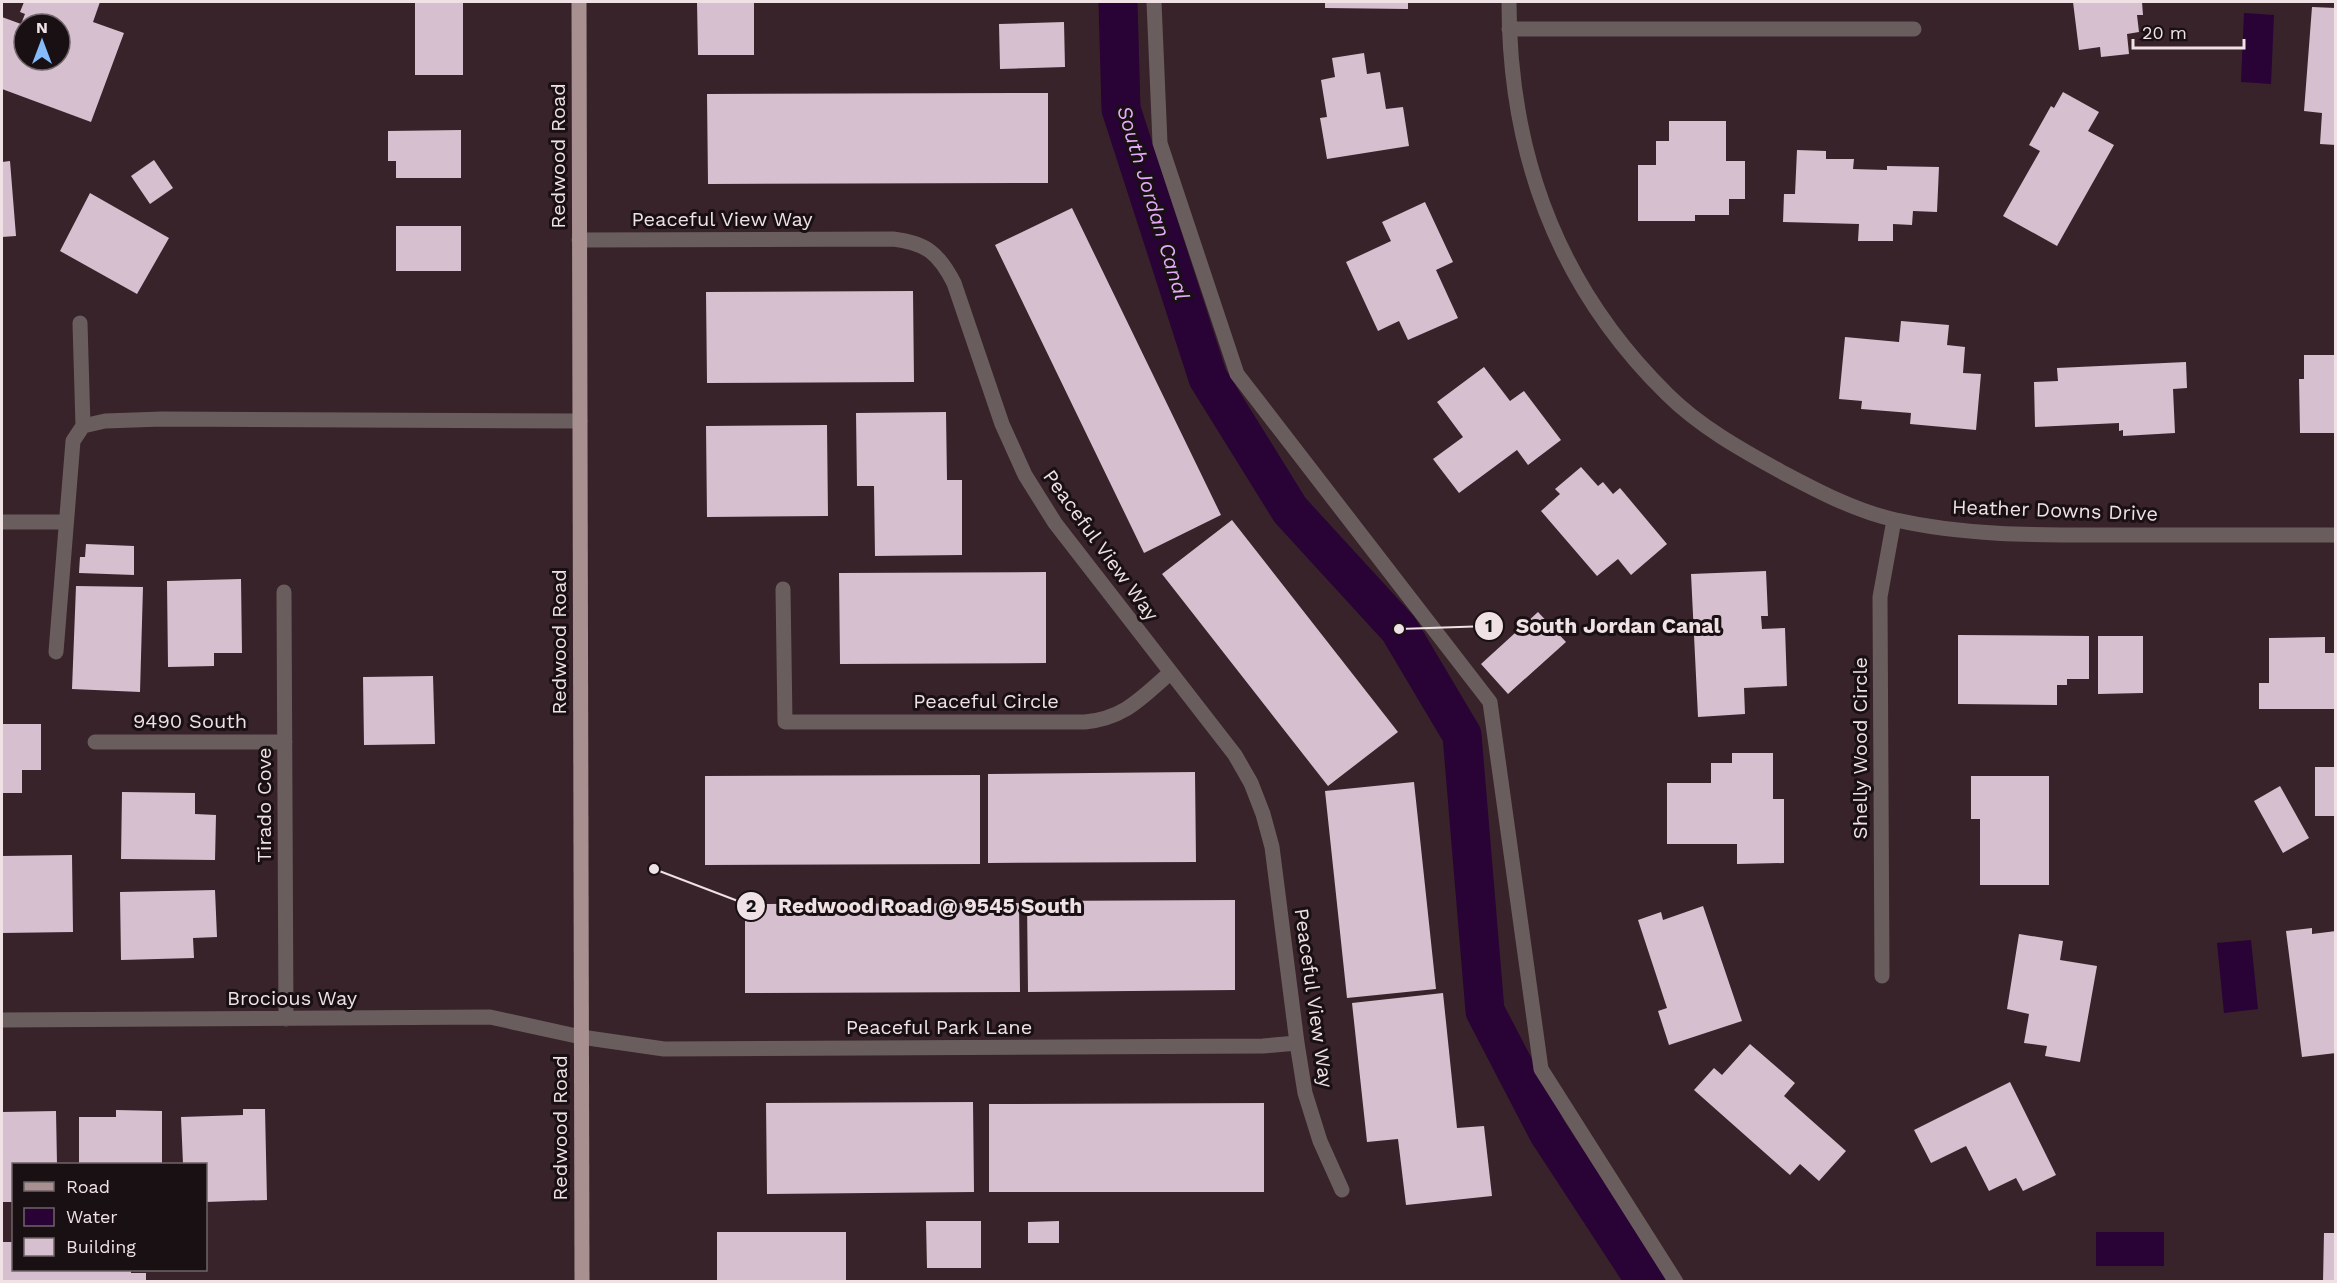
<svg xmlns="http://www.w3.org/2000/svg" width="2337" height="1283" viewBox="0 0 2337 1283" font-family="'Work Sans',sans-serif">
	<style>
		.water { fill: #290236 }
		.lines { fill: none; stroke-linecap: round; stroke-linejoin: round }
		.canal { stroke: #290236; stroke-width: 39 }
		.building { fill: #d6bfcf; fill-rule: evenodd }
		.minor { stroke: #695e5d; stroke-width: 15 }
		.major { stroke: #a7908f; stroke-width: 15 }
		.labels { text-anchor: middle; stroke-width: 6; stroke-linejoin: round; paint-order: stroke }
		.street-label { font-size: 20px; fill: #efe1e4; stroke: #191013 }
		.water-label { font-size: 21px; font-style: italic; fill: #e5aafb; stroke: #191013 }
		.leader { fill: none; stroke: #efe1e4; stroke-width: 2 }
		.callout-dot { fill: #efe1e4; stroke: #191013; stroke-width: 2 }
		.mark-label { font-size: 18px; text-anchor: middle; font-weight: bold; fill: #111 }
		.callout-label { font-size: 21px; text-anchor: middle; font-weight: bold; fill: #efe1e4; stroke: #191013; stroke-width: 6; stroke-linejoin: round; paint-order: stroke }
	</style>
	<rect width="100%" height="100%" fill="#38232a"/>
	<path class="water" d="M2244 13 2274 15 2271 84 2241 82Z
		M2251 940 2258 1009 2224 1013 2217 943Z
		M2096 1232H2164V1266H2096Z"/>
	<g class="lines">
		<path class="canal" d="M1118 2 1121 109 1208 378 1290 510 1399 629 1462 735 1485 1011 1548 1132 1646 1282"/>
	</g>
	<path class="building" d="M24 2H100L93 22 124 33 91 122 2 89V17L21 24 25 14 20 12ZM24 24H60V60H24Z
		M415 2H463V75H415Z
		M697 2H754V55H698Z
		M1325 2H1408V9L1325 8Z
		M2073 2H2142L2143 15H2137L2139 32 2127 34 2129 54 2101 57 2100 47 2079 50Z
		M2312 7 2336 8V145L2320 144 2322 113 2304 111Z
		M1064 22 1065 67 1000 69 999 24Z
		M1364 53 1367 74 1380 72 1386 109 1403 107 1409 146 1327 159 1320 118 1327 117 1321 80 1335 77 1332 58Z
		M2063 92 2099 112 2088 131 2114 145 2057 246 2003 216 2040 151 2029 145 2051 106 2054 108Z
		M1048 93V183L708 184 707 94Z
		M1669 121H1726V161H1745V199H1729V215H1695V221H1638V165H1656V141H1669Z
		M461 130V178H396V161H388V131Z
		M1797 150 1826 151V159H1854L1853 169 1887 170V166L1939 167 1937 212 1913 211 1912 225 1893 224V241H1858L1859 224 1783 222 1784 194H1795Z
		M154 160 173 188 150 204 131 176Z
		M10 161 16 236 2 237V162Z
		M90 193 169 238 137 294 60 251Z
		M1425 202 1453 262 1436 270 1458 318 1408 340 1399 321 1378 331 1346 262 1391 241 1382 222Z
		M1072 208 1221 515 1144 553 995 245Z
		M396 226H461V271H396Z
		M913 291 914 382 707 383 706 292Z
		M1901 321 1949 325 1947 345 1965 347 1963 373 1981 374 1976 430 1910 424 1911 413 1861 409 1862 401 1839 399 1845 337 1899 342Z
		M2304 355H2335L2336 433H2300L2299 379H2304Z
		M2186 362 2187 388 2173 389 2175 433 2123 436V430L2119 431V423L2035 427 2034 382 2058 381 2057 368Z
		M1484 367 1510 401 1524 391 1561 440 1528 465 1517 450 1459 493 1433 459 1463 437 1437 402Z
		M946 412 947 480H962V555L875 556 874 486H857L856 413Z
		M827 425 828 516 707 517 706 426Z
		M1581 467 1598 486 1603 482 1613 494 1620 488 1667 544 1631 575 1618 559 1597 576 1541 511 1560 494 1555 489Z
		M1232 520 1398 732 1328 786 1162 574Z
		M86 544 134 546V575L79 573 80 557H85Z
		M1766 571 1768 616H1761L1762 629 1785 628 1787 686 1744 688 1745 714 1698 717 1691 574Z
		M1046 572V663L840 664 839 573Z
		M241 579 242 653H214V666L168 667 167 581Z
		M76 586 143 587 140 692 72 689Z
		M1538 612 1566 642 1508 694 1481 664Z
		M1958 635 2089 636V679H2067V685H2057V705L1958 704Z
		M2098 636H2143V693L2098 694Z
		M2325 637V653H2336V709H2259V683H2269V638Z
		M433 676 435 744 364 745 363 677Z
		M2 724H41V770H22V793H2Z
		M1732 753H1773V799H1784V863L1737 864V844H1667V783H1711V763H1732Z
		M2315 767H2336V816H2315Z
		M1195 772 1196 862 988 863V774Z
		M980 775V864L705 865V776Z
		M1971 776H2049V885H1980V819H1971Z
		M1414 782 1436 989 1347 998 1325 791Z
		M2280 786 2309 838 2283 853 2254 801Z
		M122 792 195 793V814L216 815 215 860 121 859Z
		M72 855 73 932 2 933V856Z
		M215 890 217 937 193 938 194 958 121 960 120 892Z
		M1235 900V990L1028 992 1027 901Z
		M1019 903 1020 992 745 993V904Z
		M1703 906 1742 1021 1669 1045 1658 1011 1667 1008 1638 920 1661 912 1663 920Z
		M2312 928V934L2336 931V1053L2302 1057 2286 931Z
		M2019 934 2063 941 2060 960 2097 966 2080 1062 2045 1056 2047 1046 2024 1043 2029 1014 2007 1009Z
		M1443 993 1457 1128 1484 1126 1492 1196 1406 1205 1398 1139 1367 1142 1352 1003Z
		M1750 1044 1795 1083 1784 1096 1846 1151 1819 1181 1800 1164 1790 1175 1694 1090 1714 1068 1722 1075Z
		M2010 1082 2056 1175 2023 1191 2016 1178 1989 1191 1966 1146 1931 1163 1914 1130Z
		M973 1102 974 1192 767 1194 766 1103Z
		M1264 1103V1192H989V1104Z
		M243 1109H265L267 1200 206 1202V1164H183L181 1117 243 1115Z
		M116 1110 162 1111V1164H79V1117H116Z
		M56 1111 57 1164H14V1202H2V1112Z
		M926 1221H981V1268H927Z
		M1059 1221V1243H1028V1222Z
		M717 1232H846V1282H717Z
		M2324 1233H2336V1282H2323Z
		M2 1242H14V1270H131V1273H146V1282H2Z"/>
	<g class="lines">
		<path class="minor" d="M1154 2 1160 143 1237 374 1490 702 1541 1069 1676 1282
			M1509 2C1509 153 1558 287 1667 394 1699 426 1740 449 1780 471 1816 490 1855 511 1896 520 1967 536 2040 535 2112 535 2187 535 2261 535 2336 535
			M1509 29H1914
			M579 240 893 239C927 243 939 254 954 283L1002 424 1025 475 1055 523 1235 755 1251 783 1263 814 1272 847 1297 1043 1305 1093 1320 1141 1342 1190
			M80 323 83 426
			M2 522H66
			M783 589 785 722H1085C1125 718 1141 698 1170 673
			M284 592 286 1019
			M56 652 73 441 83 426 105 421 162 419 580 421
			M95 742H285
			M1882 976 1880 597 1894 520
			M2 1020 490 1017 581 1037 664 1049 1263 1046 1297 1043"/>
		<path class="major" d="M579 2 582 1282"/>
	</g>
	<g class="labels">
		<g class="street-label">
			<text transform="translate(558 156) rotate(-90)" y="7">Redwood Road</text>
			<text x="722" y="226">Peaceful View Way</text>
			<text transform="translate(2055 510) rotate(2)" y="7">Heather Downs Drive</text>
			<text transform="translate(1101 545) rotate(54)" y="7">Peaceful View Way</text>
			<text transform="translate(559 642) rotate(-90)" y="7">Redwood Road</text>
			<text x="986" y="708">Peaceful Circle</text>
			<text x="190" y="728">9490 South</text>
			<text transform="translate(1860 748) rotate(-90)" y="7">Shelly Wood Circle</text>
			<text transform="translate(264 805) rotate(-90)" y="7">Tirado Cove</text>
			<text x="292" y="1005">Brocious Way</text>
			<text transform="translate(1314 998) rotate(82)" y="7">Peaceful View Way</text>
			<text x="939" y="1034">Peaceful Park Lane</text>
			<text transform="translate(560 1128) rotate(-90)" y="7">Redwood Road</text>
		</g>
		<g class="water-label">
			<text transform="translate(1153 203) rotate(73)" y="7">South Jordan Canal</text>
		</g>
	</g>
	<path class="leader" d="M1399 629L1489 626M654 869L751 906"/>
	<g class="callout-dot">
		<circle cx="1399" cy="629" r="6"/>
		<circle cx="654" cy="869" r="6"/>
		<circle cx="1489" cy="626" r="15"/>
		<circle cx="751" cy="906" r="15"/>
	</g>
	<g class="mark-label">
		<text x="1489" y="632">1</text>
		<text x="751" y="912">2</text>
	</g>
	<g class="callout-label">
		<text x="1618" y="633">South Jordan Canal</text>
		<text x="930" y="913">Redwood Road @ 9545 South</text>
	</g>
	<rect width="2337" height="1283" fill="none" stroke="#efe1e4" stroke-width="6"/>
	<rect x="12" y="1163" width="195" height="108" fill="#191013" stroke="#6f6467" stroke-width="1.5"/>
	<rect x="24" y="1182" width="30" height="9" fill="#a7908f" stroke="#6f6467" stroke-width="1.5"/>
	<text x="66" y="1193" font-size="18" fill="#efe1e4">Road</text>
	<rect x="24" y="1208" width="30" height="18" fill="#290236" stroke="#6f6467" stroke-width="1.5"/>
	<text x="66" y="1223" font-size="18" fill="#efe1e4">Water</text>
	<rect x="24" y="1238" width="30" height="18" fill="#d6bfcf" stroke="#6f6467" stroke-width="1.5"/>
	<text x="66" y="1253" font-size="18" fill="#efe1e4">Building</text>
	<g transform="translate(42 42)"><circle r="28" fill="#191013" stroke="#6f6467" stroke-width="1.5"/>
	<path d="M0-4.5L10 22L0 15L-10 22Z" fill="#85bbfb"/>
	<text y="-9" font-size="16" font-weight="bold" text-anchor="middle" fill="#efe1e4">N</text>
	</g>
	<path d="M2133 39v9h111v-9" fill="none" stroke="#efe1e4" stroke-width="3"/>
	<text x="2142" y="39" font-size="18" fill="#efe1e4" stroke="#191013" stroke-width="4.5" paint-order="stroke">20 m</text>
</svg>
